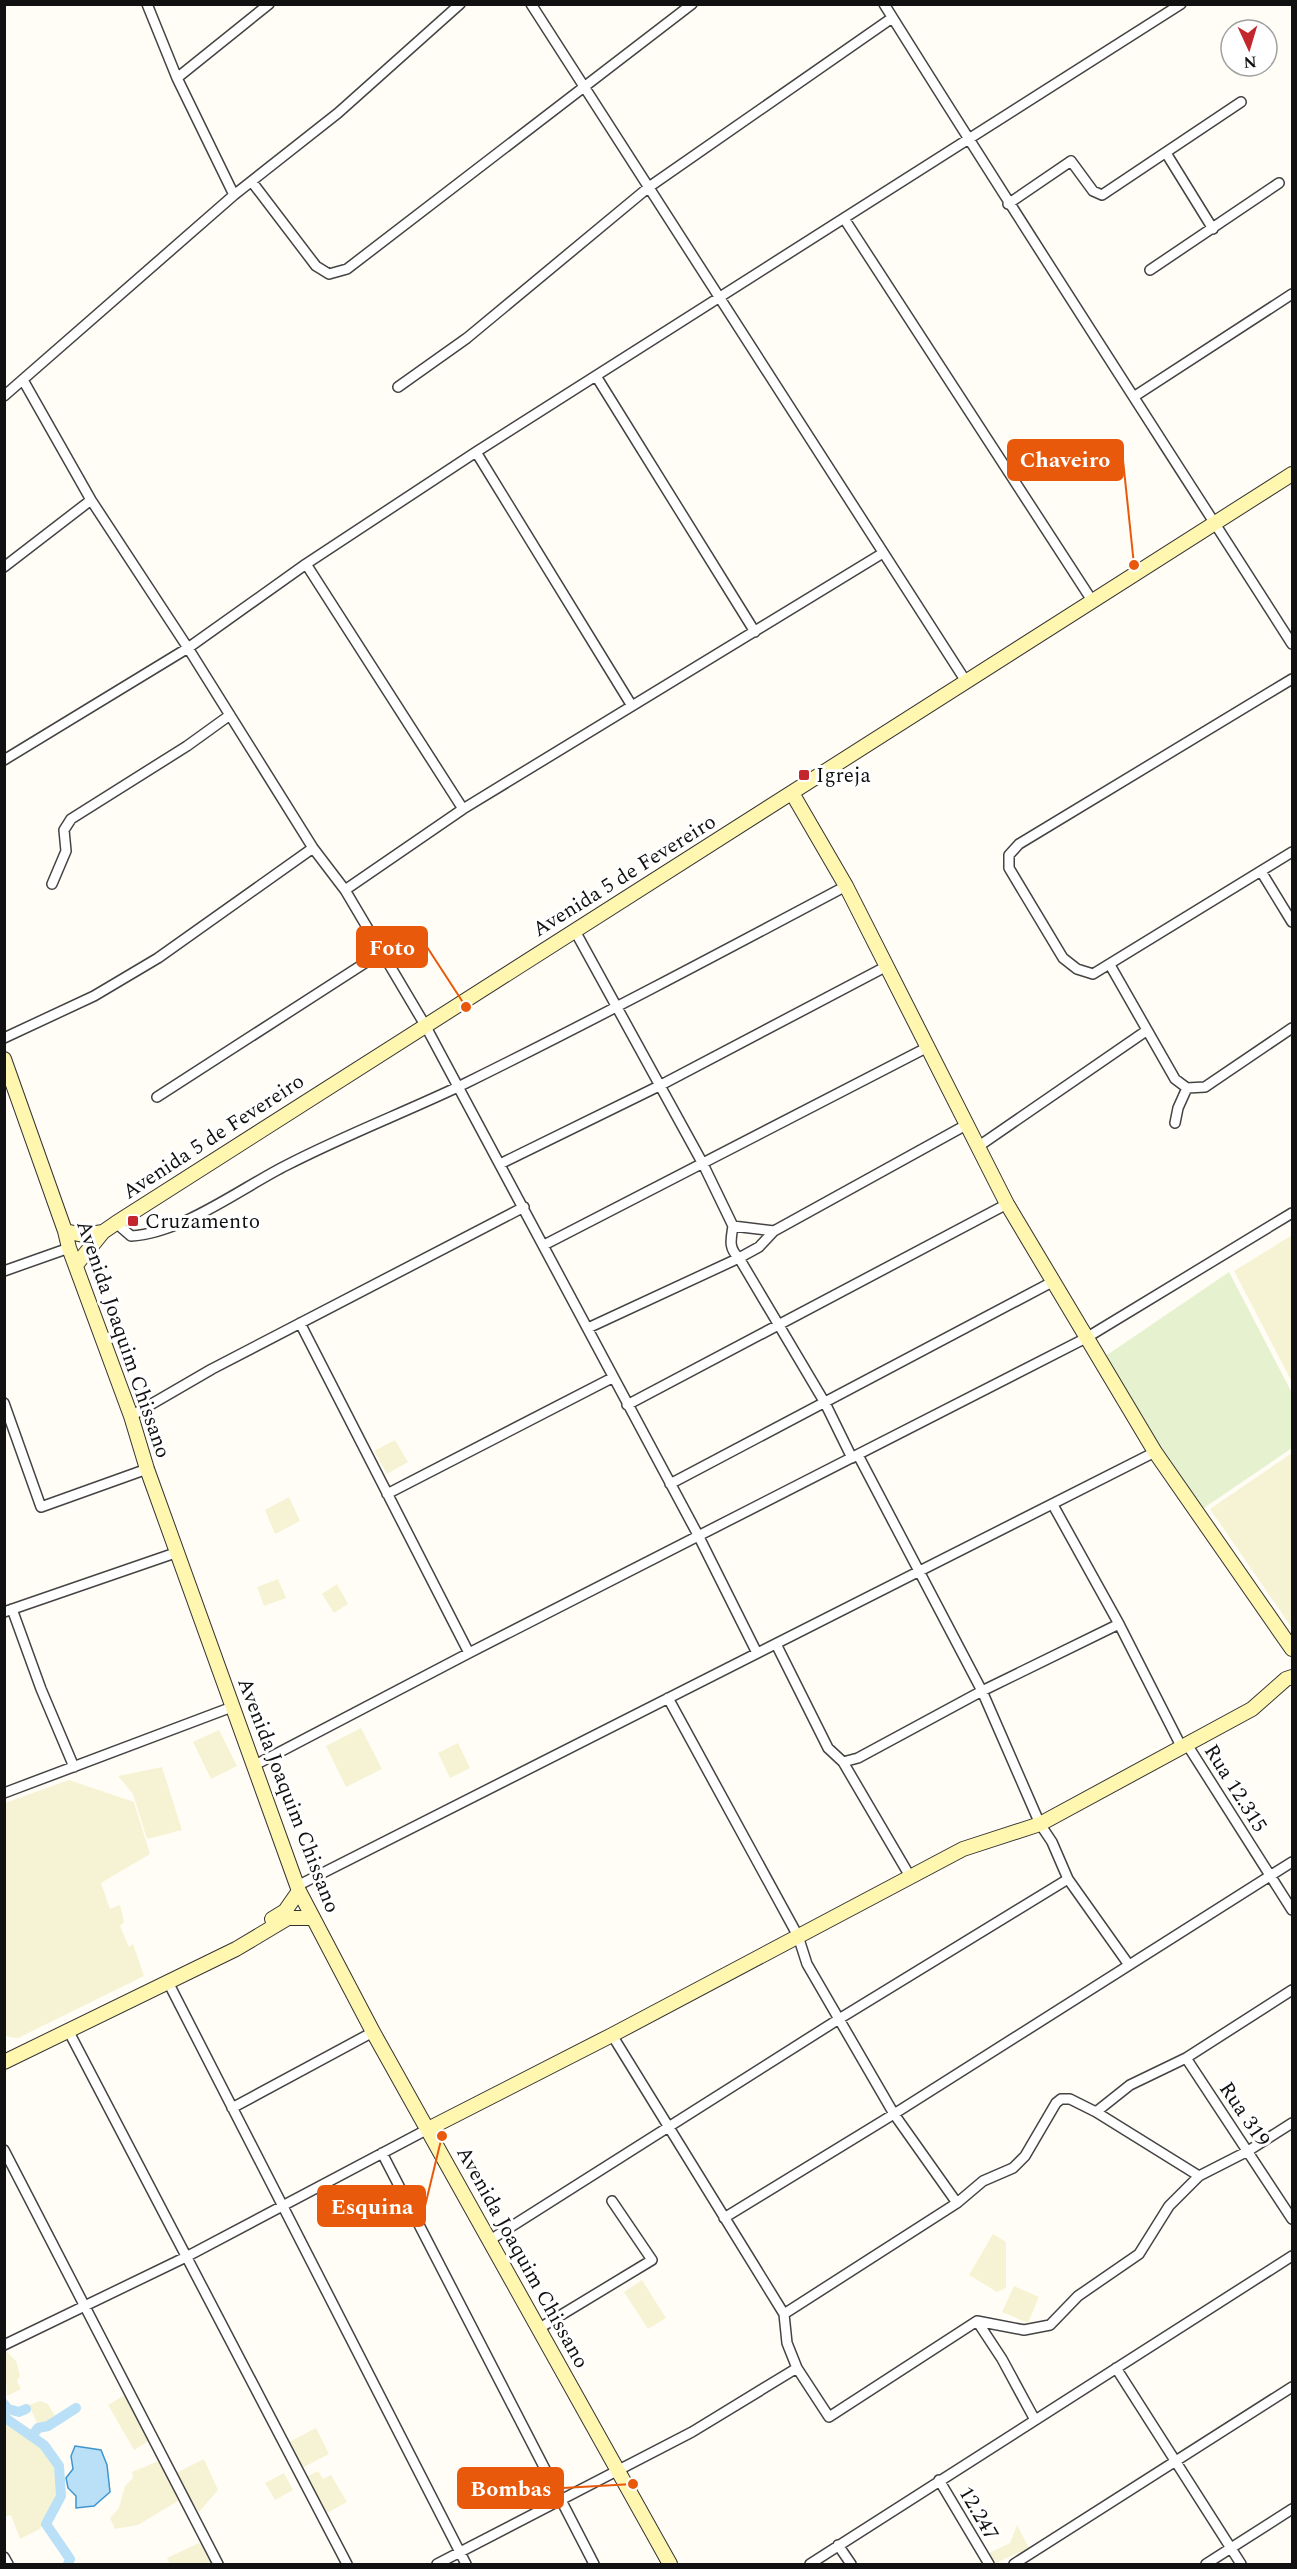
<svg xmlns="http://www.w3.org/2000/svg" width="1297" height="2569" viewBox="0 0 1297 2569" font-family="Spectral,serif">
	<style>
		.farmland { fill: #f6f3d4 }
		.pitch { fill: #e6f2cf }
		.water { fill: #b9e0f7; stroke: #3f96cf; stroke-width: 1.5 }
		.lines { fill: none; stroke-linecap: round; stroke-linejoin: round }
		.canal { stroke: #b9e0f7; stroke-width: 10 }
		.street-casing { stroke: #444; stroke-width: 12 }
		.secondary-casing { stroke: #333; stroke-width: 16 }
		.street { stroke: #fff; stroke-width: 9 }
		.secondary { stroke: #fff6b0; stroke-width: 14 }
		.poi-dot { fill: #c4262e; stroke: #fff; stroke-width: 2 }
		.labels { text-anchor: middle; stroke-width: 6; stroke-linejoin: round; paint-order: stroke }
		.poi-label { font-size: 21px; fill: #111; stroke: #fff; text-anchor: start }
		.street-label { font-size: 21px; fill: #111; stroke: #fff }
		.leader { fill: none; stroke: #e8590c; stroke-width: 2 }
		.callout-dot { fill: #e8590c; stroke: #fff; stroke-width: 2 }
		.callout { fill: #e8590c; stroke: #e8590c; stroke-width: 2 }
		.callout-label { font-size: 22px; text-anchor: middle; font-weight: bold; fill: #fff }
	</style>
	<rect width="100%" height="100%" fill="#fffdf5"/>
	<path class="farmland" d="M1292 1235V1382L1234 1271Z
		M395 1440 408 1462 387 1474 374 1451Z
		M1292 1453V1628L1210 1509Z
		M289 1497 300 1521 275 1534 265 1510Z
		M278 1579 286 1598 264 1606 257 1587Z
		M337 1584 348 1604 334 1613 322 1594Z
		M361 1728 382 1769 346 1787 326 1746Z
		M219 1730 237 1766 211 1779 193 1742Z
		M458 1743 470 1768 450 1778 438 1753Z
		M162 1767 182 1830 147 1839 133 1794 118 1776Z
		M69 1780 134 1802 150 1854 101 1883 110 1909 120 1905 124 1922 120 1926 129 1947 133 1944 144 1976 18 2038 9 2037 4 2035 5 1803Z
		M993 2234 1006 2242V2288L997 2292 969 2275Z
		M642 2280 666 2318 648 2329 624 2292Z
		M1014 2286 1039 2297 1028 2323 1002 2312Z
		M4 2349 16 2361 20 2376 17 2381 21 2389 7 2396Z
		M128 2393 152 2439 134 2450 108 2405Z
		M40 2401 48 2404 56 2418 39 2427 29 2405Z
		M5 2417 39 2440 56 2464 59 2482 55 2498 40 2529 20 2539 11 2515 5 2516Z
		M316 2428 329 2454 302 2468 289 2442Z
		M204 2459 218 2490 199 2512 174 2474Z
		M161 2460 178 2501 138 2525 115 2529 110 2518 119 2508 125 2486 133 2478 132 2472Z
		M318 2471 323 2479 331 2475 347 2502 327 2513 306 2477Z
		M284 2473 293 2490 275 2500 265 2483Z
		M1017 2525 1029 2548 993 2564 987 2554 1010 2543Z
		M199 2543 205 2548 214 2564H170L167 2558Z"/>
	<path class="pitch" d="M1229 1272 1292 1393V1448L1201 1510 1104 1357Z"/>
	<path class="water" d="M75 2446 101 2450 107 2465 110 2492 94 2506 76 2508V2496L68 2488 66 2478 73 2469 71 2456Z"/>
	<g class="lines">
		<path class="canal" d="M4 2404 8 2409 19 2412 26 2409
			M4 2417 44 2445 59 2466 61 2496 46 2524 70 2559 68 2564
			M33 2435 38 2428 48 2426 76 2408"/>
		<g class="street-casing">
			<path id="street" d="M147 4 177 78 234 195
				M531 4 967 683
				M884 4C1018 219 1156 431 1292 644
				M177 78 269 4
				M1166 153 1213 229
				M252 182 316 266 329 274 347 269 692 4
				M1008 204 1071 161 1093 191 1102 195 1241 102
				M845 220 1093 602
				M1150 270 1279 183
				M596 376 755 632
				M23 380 91 500 188 648 313 848 345 890 425 1025 698 1535 757 1653
				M398 387 467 338 649 187 892 18
				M4 396 234 195 338 113 460 4
				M1135 396 1292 294
				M476 452 632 706
				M306 564 463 809
				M4 567 91 500
				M1292 679 1019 844 1009 855V868L1063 958 1077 969 1093 974 1292 852
				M4 760 188 648 306 564 476 452 1181 4
				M1262 873 1292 922
				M52 884 66 851 64 830 71 819 187 746 230 715
				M345 890 463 809 883 553
				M575 931 703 1164 733 1226 774 1231
				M1110 965 1175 1079 1187 1088 1205 1087 1292 1028
				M4 1038 94 996 158 958 313 848
				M157 1097 382 952
				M1175 1123 1178 1108 1187 1088
				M979 1146 1146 1031
				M500 1164 659 1086 887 966
				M116 1223 131 1236C183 1233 241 1188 287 1165 343 1136 403 1113 460 1086 590 1022 718 954 846 886
				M733 1226C731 1239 728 1248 739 1258L825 1403 852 1458
				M544 1245 928 1047
				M4 1271 69 1248
				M300 1323 469 1653
				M588 1328 739 1258 759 1247 774 1231 966 1125
				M4 1403 41 1507 147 1469
				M627 1405 1007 1204
				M131 1416 212 1369 524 1207
				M858 1455 982 1691 1040 1824 1052 1842 1068 1879 1129 1965
				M670 1484 1054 1281
				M387 1494 612 1378
				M1053 1505 1119 1624 1182 1748
				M12 1609 41 1689 74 1767
				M4 1612 178 1552
				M776 1644 828 1748 843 1762 911 1878
				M668 1698 798 1936 807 1964 894 2114 957 2203
				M1188 1746 1292 1910
				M843 1762 858 1758 982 1691 1119 1624
				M253 1766 469 1653 1086 1338 1292 1213
				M4 1793 232 1707
				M297 1886 1155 1452
				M168 1982 466 2564
				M69 2032 347 2564
				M1186 2058 1292 2219
				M232 2108 373 2032
				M1096 2112 1199 2176
				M4 2150 218 2564
				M382 2153 594 2564
				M724 2218 894 2114 1292 1862
				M490 2240 839 2019 1068 1879
				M784 2314 957 2203 983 2181 1013 2168 1025 2156 1056 2103 1061 2099H1070L1096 2112 1130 2085 1186 2058 1292 1990
				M977 2321 1002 2359 1035 2420
				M538 2329 652 2260 612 2201
				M4 2345 186 2257 428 2129
				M797 2368 829 2417 977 2321 1024 2330 1050 2325 1078 2296 1139 2254 1169 2206 1199 2176 1248 2151 1292 2123
				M1116 2368 1241 2564
				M939 2480 989 2564
				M838 2545 851 2564
				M4 2557 8 2564
				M437 2564 692 2432 797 2368 787 2343 784 2314 612 2035
				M810 2564 1292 2256
				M1014 2564 1292 2387
				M1206 2564 1292 2509"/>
		</g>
		<g class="secondary-casing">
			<path id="secondary" d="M792 793 846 886 1007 1204 1155 1452 1292 1649
				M4 1059 65 1231 69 1248 131 1416 147 1469 299 1891 373 2032 670 2564
				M65 1231 83 1235 103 1232
				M76 1265 103 1232 116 1223 1292 474
				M272 1919 285 1911 299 1891
				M4 2062 236 1949 288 1918H312
				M428 2129 612 2035 963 1849 1040 1824 1252 1709 1286 1679 1292 1677"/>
		</g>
		<use href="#street" class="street"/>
		<use href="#secondary" class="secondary"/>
	</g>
	<g class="poi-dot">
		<rect x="798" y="769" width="12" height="12" rx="3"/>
		<rect x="127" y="1215" width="12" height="12" rx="3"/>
	</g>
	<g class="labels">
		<g class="poi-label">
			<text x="816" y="782">Igreja</text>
			<text x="145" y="1228">Cruzamento</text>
		</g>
		<g class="street-label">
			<text transform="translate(624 875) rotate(-32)" y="7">Avenida 5 de Fevereiro</text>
			<text transform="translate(213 1136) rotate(-33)" y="7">Avenida 5 de Fevereiro</text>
			<text transform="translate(124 1339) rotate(71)" y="7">Avenida Joaquim Chissano</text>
			<text transform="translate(1236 1788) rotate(58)" y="7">Rua 12.315</text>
			<text transform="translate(289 1795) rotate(69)" y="7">Avenida Joaquim Chissano</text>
			<text transform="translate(1245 2114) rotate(56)" y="7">Rua 319</text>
			<text transform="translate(523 2257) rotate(61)" y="7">Avenida Joaquim Chissano</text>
			<text transform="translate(979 2513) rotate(60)" y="7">12.247</text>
		</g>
	</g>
	<path class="leader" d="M1134 565L1123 460M466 1007L427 947M442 2136L425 2206M633 2484L563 2488"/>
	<g class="callout-dot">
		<circle cx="1134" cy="565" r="6"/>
		<circle cx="466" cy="1007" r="6"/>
		<circle cx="442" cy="2136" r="6"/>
		<circle cx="633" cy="2484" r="6"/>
	</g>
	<g class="callout">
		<rect x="1008" y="440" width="115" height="40" rx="6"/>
		<rect x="357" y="927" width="70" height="40" rx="6"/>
		<rect x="318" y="2186" width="107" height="40" rx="6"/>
		<rect x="458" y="2468" width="105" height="40" rx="6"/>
	</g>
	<g class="callout-label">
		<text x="1065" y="467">Chaveiro</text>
		<text x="392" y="955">Foto</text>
		<text x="372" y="2214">Esquina</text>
		<text x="511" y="2496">Bombas</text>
	</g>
	<rect width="1297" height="2569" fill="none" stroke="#111111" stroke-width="12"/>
	<g transform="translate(1249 48) rotate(176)"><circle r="28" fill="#ffffff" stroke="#a0a0a0" stroke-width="1.5"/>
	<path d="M0-4.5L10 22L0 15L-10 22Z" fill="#c4262e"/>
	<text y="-9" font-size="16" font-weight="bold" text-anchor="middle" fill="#111111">N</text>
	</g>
</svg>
